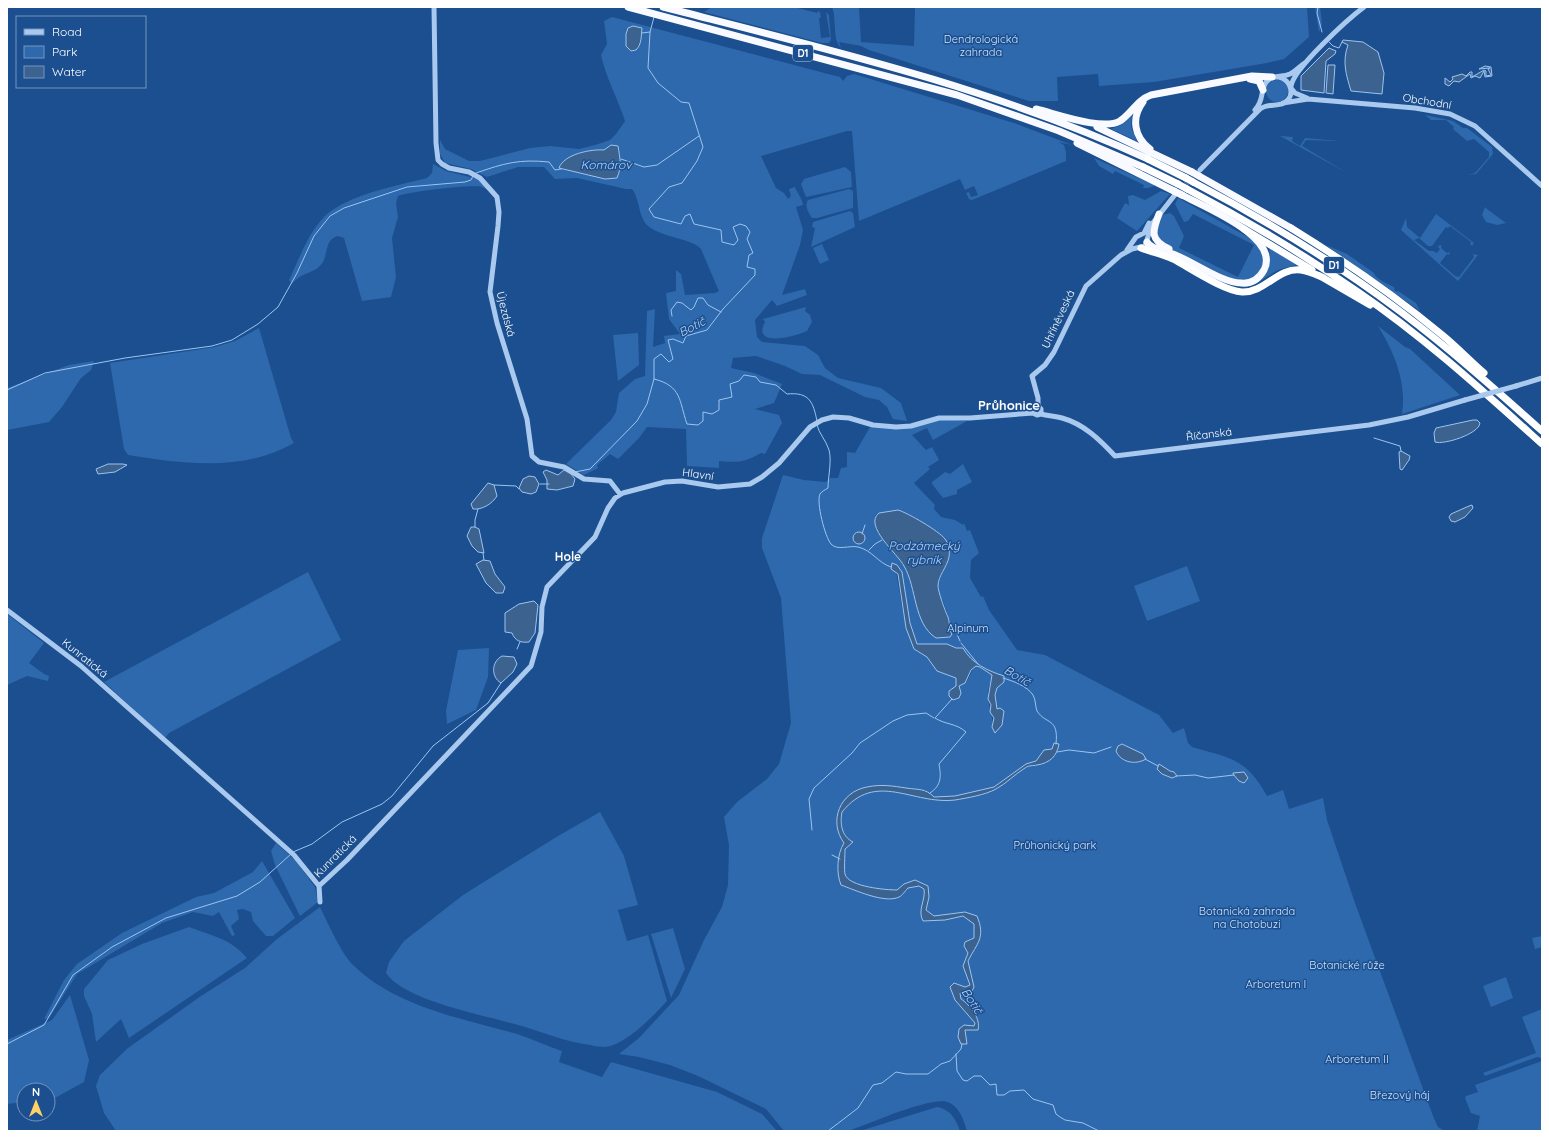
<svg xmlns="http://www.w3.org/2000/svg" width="1549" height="1138" viewBox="0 0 1549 1138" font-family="Quicksand,sans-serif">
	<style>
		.green { fill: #2e69ad; fill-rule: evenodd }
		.water { fill: #3c6290; stroke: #9cc4f0 }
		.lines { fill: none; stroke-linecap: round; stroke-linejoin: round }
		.stream { stroke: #9cc4f0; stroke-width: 1 }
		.tertiary-tunnel { stroke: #3d69a0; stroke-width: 5; stroke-dasharray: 5 2.5; stroke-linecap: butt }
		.tertiary { stroke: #a9c9ee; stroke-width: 5 }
		.trunk { stroke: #f8faff; stroke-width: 7 }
		.motorway { stroke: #fff; stroke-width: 7 }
		.tertiary-bridge { stroke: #a9c9ee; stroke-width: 5 }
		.trunk-bridge { stroke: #f8faff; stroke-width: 7 }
		.motorway-bridge { stroke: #fff; stroke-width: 7 }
		.labels { text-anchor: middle; stroke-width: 3; stroke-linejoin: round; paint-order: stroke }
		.shield { fill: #1b4f8f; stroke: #bbcadd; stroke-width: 1 }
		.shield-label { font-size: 10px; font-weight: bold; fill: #fff }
		.park-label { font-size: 11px; fill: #cfe3fa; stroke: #1b4f8f }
		.street-label { font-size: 11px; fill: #fff; stroke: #1b4f8f }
		.water-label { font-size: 12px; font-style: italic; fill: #b5d3f5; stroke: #1b4f8f }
		.neighbourhood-label { font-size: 12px; font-weight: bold; fill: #fff; stroke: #1b4f8f }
		.quarter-label { font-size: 13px; font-weight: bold; fill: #fff; stroke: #1b4f8f }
	</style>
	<rect width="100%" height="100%" fill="#1b4f8f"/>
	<path class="green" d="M712 7H794L817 13 818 11 820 12 821 18H819L821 38 830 37 826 12 829 15 831 40 829 43H822L704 12Z
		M832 7H859L861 42 914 46 915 7H1307L1309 37 1284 59 1267 63 1154 82 1099 86 1098 74 1057 77 1058 101H1029L869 50 861 46 839 42 841 48C832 40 837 20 832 7Z
		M1315 7H1320L1322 24 1319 32Z
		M612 17 828 74 840 77 843 81 847 76 854 74 1014 123 1072 145 1058 142 1064 145 1066 152V161L972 200 969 199 966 193 969 192 971 197 978 195 974 186 965 190 960 179 859 221 852 131H847L761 156 776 188 784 193 788 199 791 196 789 189 795 187C797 193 802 198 803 205L796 207 803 230 800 245 782 295 805 289 807 295 777 306 772 300 755 320 757 337 762 342 805 346 818 355 825 368 838 378 881 388 901 403 907 421 893 419 887 407 879 400 865 397 820 375 802 374 785 366 756 356 733 358 731 368 754 373 782 384 774 403 755 409 779 415 782 423 765 454 761 453C745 462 738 463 719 461V468L687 466 686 429 647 427 639 438 618 459 610 454 597 465 598 468 584 475 566 464 611 420 616 412 619 393 635 379 645 376 647 311 655 309 653 347 665 343 664 336 680 334 669 319 666 293 676 291V270L681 274 685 295 715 293 719 291 718 289 701 249C691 238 663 238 648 226 638 217 640 199 632 189H626L577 178 555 179 544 167H518L487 177 471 169 445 163 440 154V140L445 149 469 161H480L530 148 550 146 579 149 595 145 610 140 616 134 625 121C618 99 606 78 601 55L607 44 604 21ZM611 145 605 179 559 168C564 155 592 149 604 150Z
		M1266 91a11 11 0 1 1 22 0a11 11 0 1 1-22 0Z
		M1425 115 1453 121 1463 128H1467L1492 147 1493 154 1476 174 1468 175 1475 173 1489 157V152L1474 139 1467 141 1453 129 1454 127 1446 120H1431Z
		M1132 116 1131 127 1137 141 1111 129 1121 125Z
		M1280 136 1293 137 1292 141 1300 146 1305 138 1339 141 1306 140 1302 146 1349 174Z
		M1094 158 1154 185V186L1148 188H1143L1144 185 1115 171 1113 174 1099 166Z
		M433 164 446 171 478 179 488 190C487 190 483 187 482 187 472 184 408 192 398 196L396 203 398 217 392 238 396 277 391 297 362 301 344 238 338 236C325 239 328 253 323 262 316 274 302 271 292 284L289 280C299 259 308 233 325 216 349 194 396 186 427 178L432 173Z
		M845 167 851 172 852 187 806 197 801 184 804 179Z
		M849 189 853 191V208L817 218H812C809 213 804 206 808 200Z
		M1161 191 1170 194 1137 231 1117 218 1125 203 1129 205 1128 196 1133 195 1145 200Z
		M1178 198 1255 241 1265 258 1259 275 1246 281 1227 277 1162 244 1156 233 1162 215 1170 213 1174 216 1184 236 1179 248 1238 277 1254 245 1193 214 1188 221 1184 222 1175 204Z
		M1485 207 1487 209 1506 223 1497 225 1486 222 1482 215Z
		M850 211 853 213 855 227 811 247 815 228 812 227 813 222Z
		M1436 214 1474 243 1472 246 1470 244 1471 242 1450 226 1448 228 1446 227 1432 246H1428L1419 238 1414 240 1429 251H1433L1437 253 1440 249 1438 247 1440 245 1442 246 1441 248 1447 253 1450 252 1449 255 1447 254 1440 263 1455 276 1459 277 1474 257 1473 254 1478 255 1458 281 1401 230 1406 218 1407 227 1420 238Z
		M822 244 829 260 820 264 813 248Z
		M1326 245 1347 254 1374 273C1376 280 1388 283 1395 288L1394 290 1397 292 1398 291 1416 303 1420 311Z
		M1269 247 1297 264C1293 267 1287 267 1281 269 1267 274 1259 286 1243 287 1265 283 1272 268 1269 247Z
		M806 307 805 311 810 315 812 322 807 331C797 336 751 349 765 322L763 319Z
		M1378 326 1405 347 1410 349 1460 395 1402 414C1407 382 1394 352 1378 326Z
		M259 328 291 438 294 443C244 472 183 464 128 455L124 449 110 363 215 347 235 341Z
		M638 333 639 365 618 381 613 335Z
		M94 361 91 370 81 378 62 407 49 422 7 430V388L69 365Z
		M941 419 967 421 933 440 927 428 912 435 926 450 932 447 939 460 928 467 930 469 914 483 935 505 934 509 941 517 955 520 963 525 964 523 967 531 970 530 979 553 971 560 970 578 981 597 983 596 989 610 1017 650 1045 655 1159 715 1173 733 1184 728 1188 743 1192 747C1230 758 1246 758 1267 796L1283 790 1289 809 1323 798 1327 820 1355 903 1433 1116 1438 1127 1445 1131H967C964 1121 960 1108 950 1103 934 1094 868 1125 848 1131 835 1134 799 1131 784 1131L766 1109 698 1076 670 1065 639 1057 619 1054 639 1038 679 995 704 940 722 907 728 885 729 845 724 817 737 802 767 779 779 764 791 723 781 598 762 548V538L783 475 804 480 826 482 830 478H838L841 468 847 467V452L855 453 870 427 899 429ZM898 510 914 517 941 536 949 557 938 584 939 595 943 601 949 619 951 633 928 631C923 622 918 613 916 603 912 589 911 576 903 564 894 550 870 534 876 515L879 513ZM896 572H902L910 623 917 644H947L956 648H963L971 660 976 663 967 681 959 686 960 697 957 700 951 690 956 686V678L937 671 927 657 916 651 906 628ZM992 675 1003 678 1004 682C993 686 994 699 997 710L1004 711 1002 725 992 727C994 714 987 705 988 693 988 686 993 680 992 675ZM1120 744H1122L1145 755 1133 762C1125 761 1120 758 1116 751Z
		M963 464 972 482 957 490V494L943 498 932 484V482L945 472 950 474Z
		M1187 566 1200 601 1147 621 1134 586Z
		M308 572 341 640 169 733 165 738 104 682Z
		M7 614 44 643 29 663 44 674 49 676 48 681 27 676 7 685Z
		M489 648 488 677 476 710 447 724 446 711 458 650Z
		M600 812 624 856 638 905 618 910 627 941 648 935 667 1001C653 1016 626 1045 605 1047 600 1047 594 1046 590 1045 566 1042 545 1033 522 1026 489 1016 406 1002 386 973L389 962 404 941 463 895 558 836Z
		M276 843 296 861 315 887 318 902 300 916 275 865 271 851Z
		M262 861 295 918 273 936H266L253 921 251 912 243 909 237 910 239 919 231 926 235 935 232 936 219 912 213 916 193 912 162 923 77 974 49 1018 44 1019 64 980 77 964 122 933 196 897 214 893 253 872Z
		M320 907C328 923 341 953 353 965 396 1007 461 1018 517 1034 532 1039 547 1046 562 1051L559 1062 602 1077 611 1062 717 1092 762 1114 777 1131H116L104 1113 96 1086 100 1075 128 1048 201 996 245 968 277 939Z
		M189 927C212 936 230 938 247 958L129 1038 121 1019 96 1042 92 1014 84 996V989L108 960 142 944Z
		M673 928 685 969 671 998 651 934Z
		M1542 936V947L1535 949 1532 938Z
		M1506 977 1513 998 1491 1007 1483 986Z
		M70 995 89 1060 84 1082 53 1099H48V1090H24V1102L7 1104V1040L52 1020Z
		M1542 1009V1058L1537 1057 1485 1076 1483 1073 1536 1053 1522 1017Z
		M1542 1061V1131H1477L1480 1116 1471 1113 1465 1098 1466 1096 1478 1092 1475 1085Z
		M937 1107C950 1109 956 1119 960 1131H860Z"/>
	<path class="water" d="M633 26 642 28C641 36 642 44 636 50L631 51 626 46V34L628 28Z
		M1343 40 1363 42 1378 52 1384 73 1382 94 1351 91C1346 74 1342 62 1348 45L1342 42Z
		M1329 48 1336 51 1335 54 1326 61 1324 93 1301 90V76Z
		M1328 65H1335L1333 94 1326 93Z
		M1485 66 1491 67 1492 76 1485 77 1484 71 1480 78 1475 76 1471 78 1470 74 1459 82 1454 81 1449 86 1445 84V78L1450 82 1453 79 1452 77 1462 74 1466 76 1470 72H1472V77L1484 70 1486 71V76L1491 75 1488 69 1490 68 1479 69Z
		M611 145 618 146C620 158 622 167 617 178L605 179 559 168C564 154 591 149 604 150Z
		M1473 420H1477L1480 423C1479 434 1444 445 1435 442L1434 433 1436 428Z
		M1401 451 1410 456 1409 460 1402 470 1400 469 1399 452Z
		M108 464H123L127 465 115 472 98 474 96 469Z
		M546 470 558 475 564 470 571 474 575 479 573 486 557 490 547 489V480L543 472Z
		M529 476 535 477 539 484 536 492 531 494 522 492 519 488 523 479Z
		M488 483 494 485 497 496C492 504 482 510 473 509L471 504Z
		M1469 506 1472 505 1473 508 1465 517 1455 522 1451 521 1449 517 1451 514Z
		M898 510C908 513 939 531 945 539 949 544 950 551 949 557 947 567 938 576 938 586 938 591 945 611 948 617 950 623 949 631 952 634L950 637 936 638C913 623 917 588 904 566 898 554 863 526 879 513Z
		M471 527H475L479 529 484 553 478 552 472 546 467 536Z
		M853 538a6 6 0 1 1 12 0a6 6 0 1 1-12 0Z
		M483 560 490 561 495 574 505 587 503 593H496L486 583 476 564Z
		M892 563 897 565 902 572 910 623 917 644H947L956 648H963C971 663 988 671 1004 676V682L997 688 995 695 997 709 1000 708 1004 711 1002 725 995 733 992 727 994 718 990 712 991 705 988 699 992 675 980 667 976 666 971 670 965 683 959 686 961 693 959 698 953 700 949 696V691L956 686V678L937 671 927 657 914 649 906 628 898 574 891 569Z
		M534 601 538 605 535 633 529 642C521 643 515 641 512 633L505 632V613L519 604Z
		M502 656 514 657 517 664 513 672 501 683C491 677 491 662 502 656Z
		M1054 743 1059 744C1057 756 1050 763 1037 765 1033 766 1029 765 1025 768 1015 774 1007 783 996 789 985 795 967 798 955 800 912 805 876 770 842 812 840 823 841 836 853 842L845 849C845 854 844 871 845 874 848 887 887 890 897 890L904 884 915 880 928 886 929 897 926 910 934 916 965 912 977 916C986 938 977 943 968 961L974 987 972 991H964L960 993 961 999C970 1005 981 1018 978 1030H965L967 1044H961L958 1037 959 1029 964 1025 974 1026 975 1023 955 1000 950 987 954 983 965 987 970 985 963 966 968 953 964 946 965 942 974 938V924L963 916 945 920 923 921C917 910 926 900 924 889L919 886 908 888C905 891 902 896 899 897 885 904 855 890 841 885 836 873 837 854 844 843 828 821 840 792 867 787 881 784 893 786 906 788 919 790 925 788 934 797L955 796 994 787 1026 764 1036 761 1044 750 1052 749Z
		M1122 744 1143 754 1146 759C1136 765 1121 763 1116 751L1118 746Z
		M1159 764 1170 771 1174 772 1177 776 1172 778 1162 774 1157 769Z
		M1244 772 1248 778 1244 783 1239 781 1233 774V773Z"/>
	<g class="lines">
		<path class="stream" d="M1318 7 1317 13 1322 32
			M654 17 650 32 648 68 658 83 681 102 689 103 703 147 697 161 682 183 669 187 649 209 654 217 681 224 685 216 690 214 694 224 721 230 722 242 734 245 738 240 733 227 740 224 746 226 750 232 747 239 753 253 749 255 747 267 755 269V275L723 309 707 330 686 336 683 343 673 339 668 340 673 359 669 362 661 354 654 359V379C682 386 679 401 687 424L698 425 703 421V412L712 414 719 410V400L732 397 730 384 739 381 744 375 756 377 760 382 776 385 787 394C809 392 813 401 817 421
			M642 33 650 32
			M1329 42 1333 46 1339 48 1342 42
			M621 159 644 167 657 165 699 136
			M476 173C505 163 519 159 549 162L555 170 561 169
			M672 316 671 310 677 302 682 303 691 310 694 307 698 298H703L708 305 721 312
			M7 390 45 373 125 358 212 346 232 340 258 324 278 307 297 273 314 236 330 216 344 208 407 187 465 182 471 180 473 176
			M817 425C819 434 826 440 829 450 832 461 828 477 828 488 825 490 822 491 820 494 816 502 825 537 831 544 837 551 850 545 858 547 872 550 878 563 891 567
			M1374 438 1400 446 1401 451
			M575 472 590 469 637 421 647 404 654 379
			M540 484H549
			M494 485 516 486 519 489
			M475 527V520L478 509
			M862 534 865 525
			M869 550 875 544 882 540
			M483 553 484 560
			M956 632 960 641
			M961 643 978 664
			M517 649 520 642
			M1003 678C1013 681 1027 686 1033 695 1036 700 1035 706 1037 711 1046 725 1059 717 1056 744
			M1057 752 1069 750 1094 753 1111 747
			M1145 759 1158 766
			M1176 776 1195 775 1208 778 1234 775
			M930 793C942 785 941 776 939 764L966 732C956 723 946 725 935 718L952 699
			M812 830 809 799 814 788 852 753 860 743 893 721 907 715 926 713 934 718
			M293 852 312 844 342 822 382 804 392 796 433 746 488 703 501 683
			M832 855 840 859
			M7 1044 44 1025 73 975 112 947 166 918 237 896 260 882 291 854
			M956 1054 957 1071 963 1080 967 1081 974 1076H981L990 1085 996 1084 997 1095H1004L1010 1091 1024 1090 1033 1099 1053 1105 1056 1114 1060 1117 1065 1120 1083 1123 1099 1131
			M828 1131 858 1108 873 1085 882 1083 896 1072 906 1074H928L941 1064 950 1061 961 1049 962 1044"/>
		<path class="tertiary-tunnel" d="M1175 195 1198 172"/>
		<path class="tertiary" d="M434 7 436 143 438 160 442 164 449 168 469 172 480 178 497 197 499 212 498 226 490 292 497 323 527 419 532 456 539 462 564 467 584 479 610 481 620 494
			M1291 86C1294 68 1348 19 1364 7
			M1291 88 1295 93 1307 98
			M1283 103 1308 99 1415 108 1450 114 1475 126 1542 186
			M1255 110C1264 100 1260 94 1265 84 1270 74 1281 78 1290 74 1296 71 1300 66 1305 63
			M1200 170 1260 109C1268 103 1276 107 1284 103 1296 96 1291 80 1279 77
			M1127 250 1136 237 1144 233 1149 223
			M1516 386 1542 378
			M1041 414C1048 416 1055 416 1062 418 1084 424 1100 440 1115 456L1369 425 1408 417 1465 400
			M1041 414V409L1038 406V398L1032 376 1045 365 1054 352 1086 286 1121 255 1132 249 1145 246 1152 224 1174 196
			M7 610 81 666 294 855 319 886
			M319 886 347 860 531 666 541 632 542 607 547 587 595 537 608 508 615 498 623 493 665 482 682 481 718 487 750 484 762 477 779 463 810 427 822 420 833 417 849 418 873 425 896 427 911 426 939 418H970L1033 413 1037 415 1041 414
			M319 886 320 902"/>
		<path class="trunk" d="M628 7 957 95 1059 131 1143 167
			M663 7C827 49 994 88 1148 159
			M1250 79 1259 81 1263 90
			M1143 102C1131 118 1134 137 1150 149
			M1036 109C1057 114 1103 131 1120 121 1132 113 1137 100 1151 95L1252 76 1272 77
			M1097 127 1192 172
			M1077 143 1174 191
			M1199 176 1291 228
			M1159 214C1152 232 1150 240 1169 249
			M1147 242C1151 249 1161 250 1168 252 1190 259 1221 283 1241 283 1251 284 1259 279 1264 270 1281 237 1204 207 1182 195"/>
		<path class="motorway" d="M1148 159 1186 178
			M1143 167 1178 184
			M1193 182C1266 220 1336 263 1401 312 1450 349 1496 390 1542 431
			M1187 189C1246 220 1303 254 1358 292 1424 337 1483 391 1542 444
			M1291 228C1343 260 1394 295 1441 334 1456 346 1469 360 1484 373
			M1244 229 1312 270
			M1141 248C1151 252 1162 254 1173 259 1190 268 1224 291 1242 292 1265 293 1278 267 1301 270 1309 271 1317 275 1324 278
			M1320 276 1370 305"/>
		<path class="tertiary-bridge" d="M1465 400 1516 386"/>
		<path class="trunk-bridge" d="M1192 172 1199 176
			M1174 191 1182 195"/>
		<path class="motorway-bridge" d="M1186 178 1193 182
			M1178 184 1187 189"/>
	</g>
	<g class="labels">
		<g class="shield">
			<rect x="793" y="45" width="20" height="16" rx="3"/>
			<rect x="1324" y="257" width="20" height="16" rx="3"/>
		</g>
		<g class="shield-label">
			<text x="803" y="57">D1</text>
			<text x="1334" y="269">D1</text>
		</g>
		<g class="park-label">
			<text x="981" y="43">Dendrologická<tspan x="981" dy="13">zahrada</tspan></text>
			<text x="968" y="632">Alpinum</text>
			<text x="1055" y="849">Průhonický park</text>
			<text x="1247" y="915">Botanická zahrada<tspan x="1247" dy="13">na Chotobuzi</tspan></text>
			<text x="1347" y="969">Botanické růže</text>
			<text x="1276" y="988">Arboretum I</text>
			<text x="1357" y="1063">Arboretum II</text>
			<text x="1400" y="1099">Březový háj</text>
		</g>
		<g class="street-label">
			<text transform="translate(1427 101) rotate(9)" y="4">Obchodní</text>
			<text transform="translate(506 314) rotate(76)" y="4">Újezdská</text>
			<text transform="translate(1058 319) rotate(-65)" y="4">Uhříněveská</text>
			<text transform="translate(1209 434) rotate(-7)" y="4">Říčanská</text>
			<text transform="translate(698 474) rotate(8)" y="4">Hlavní</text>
			<text transform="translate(85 658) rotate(39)" y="4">Kunratická</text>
			<text transform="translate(335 856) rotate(-45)" y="4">Kunratická</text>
		</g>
		<g class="water-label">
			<text x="606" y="169">Komárov</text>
			<text transform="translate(692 327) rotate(-28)" y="4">Botič</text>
			<text x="924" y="550">Podzámecký<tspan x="924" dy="14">rybník</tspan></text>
			<text transform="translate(1017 676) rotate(30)" y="4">Botič</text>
			<text transform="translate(972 1001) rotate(57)" y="4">Botič</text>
		</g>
		<g class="neighbourhood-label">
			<text x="568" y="561">Hole</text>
		</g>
		<g class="quarter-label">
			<text x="1009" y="410">Průhonice</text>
		</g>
	</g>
	<rect width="1549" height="1138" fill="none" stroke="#ffffff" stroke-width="16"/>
	<rect x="16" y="16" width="130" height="72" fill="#1b4f8f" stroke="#7695bc"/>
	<rect x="24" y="29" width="20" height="6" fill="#a9c9ee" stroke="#7695bc"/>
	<text x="52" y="36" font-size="12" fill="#ffffff">Road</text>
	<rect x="24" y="46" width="20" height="12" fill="#2e69ad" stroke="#7695bc"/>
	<text x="52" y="56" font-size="12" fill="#ffffff">Park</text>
	<rect x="24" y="66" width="20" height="12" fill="#3c6290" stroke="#7695bc"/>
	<text x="52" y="76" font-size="12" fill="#ffffff">Water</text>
	<g transform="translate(36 1102)"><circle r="19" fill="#1b4f8f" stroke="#7695bc"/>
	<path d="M0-3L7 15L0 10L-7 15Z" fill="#ffd166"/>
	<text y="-6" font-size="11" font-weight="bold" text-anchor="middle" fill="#ffffff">N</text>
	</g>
</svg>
